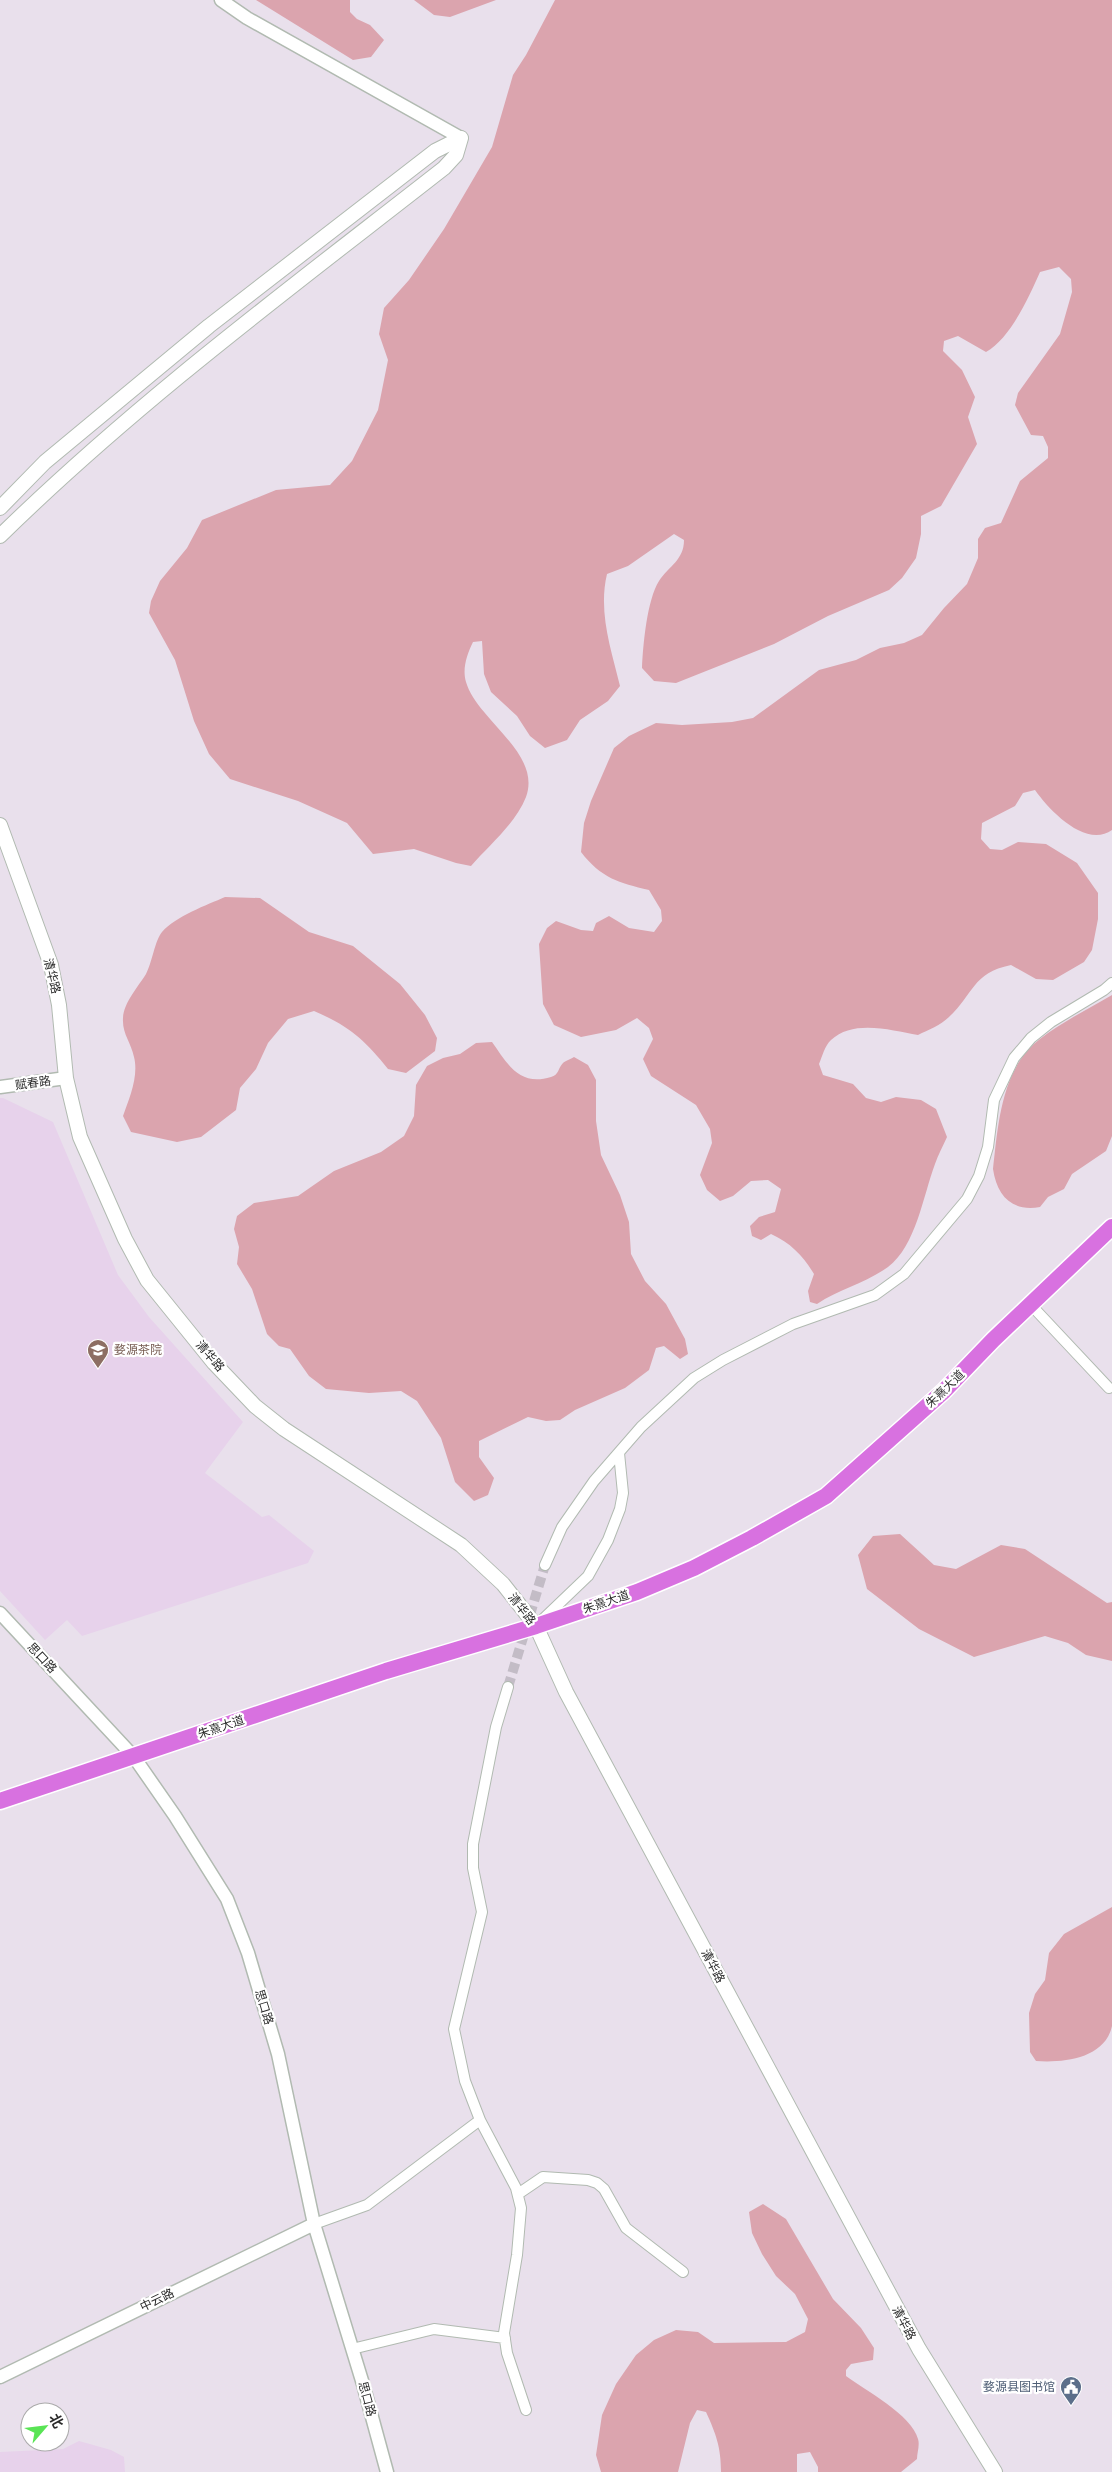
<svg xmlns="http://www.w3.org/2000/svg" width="1112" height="2472" viewBox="0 0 1112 2472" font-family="Manrope,'Noto Sans SC',sans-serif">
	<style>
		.education { fill: #e7d2eb }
		.green { fill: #dba4ae }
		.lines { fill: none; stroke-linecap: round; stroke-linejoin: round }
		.minor-tunnel { stroke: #c3bcc6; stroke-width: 10; stroke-dasharray: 10 5; stroke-linecap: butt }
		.minor-casing { stroke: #b1bab1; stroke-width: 12 }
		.tertiary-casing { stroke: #b1bab1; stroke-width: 15 }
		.secondary-casing { stroke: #b1bab1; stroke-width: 16 }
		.primary-casing { stroke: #fff; stroke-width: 19 }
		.minor { stroke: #fff; stroke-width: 10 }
		.tertiary { stroke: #fff; stroke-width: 12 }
		.secondary { stroke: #fff; stroke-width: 14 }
		.primary { stroke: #d871e0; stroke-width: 16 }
		.labels { text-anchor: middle; stroke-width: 4.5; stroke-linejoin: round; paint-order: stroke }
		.street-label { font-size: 12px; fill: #2c2c2c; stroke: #fff }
		.education-label { font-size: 12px; fill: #785e54; stroke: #fff; text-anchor: start }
		.service-label { font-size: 12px; fill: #4e5e75; stroke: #fff; text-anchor: end }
	</style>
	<rect width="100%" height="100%" fill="#e9e0ec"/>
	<path class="education" d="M0 1098H3L53 1122 118 1275 149 1317 243 1422 205 1473 262 1517 269 1515 314 1551 308 1563 82 1636 67 1620 45 1640 0 1591Z
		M79 2441 111 2450 124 2457 125 2472H0V2452L63 2449Z"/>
	<path class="green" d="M256 0H350V12L357 19 370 25 384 40 371 57 353 60Z
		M414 0H496L450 17 434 15Z
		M555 0H1112V830C1086 849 1049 810 1035 790L1023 793 1015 806 982 823 981 839 990 849 1002 850 1018 842 1046 844 1077 863 1098 893V919L1092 950 1084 962 1053 980 1036 979 1011 965C972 973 974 994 949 1017 941 1025 928 1030 918 1035 891 1030 853 1019 831 1040 825 1045 822 1057 819 1064L823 1075 853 1084 866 1098 881 1102 896 1097 921 1100 936 1109 947 1137C943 1146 938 1155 935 1164 923 1196 916 1246 888 1267 866 1283 839 1289 817 1304L810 1302 808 1291 814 1274C803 1256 791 1243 771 1234L761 1240 752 1236 750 1226 759 1217 775 1212 781 1189 768 1180 751 1181 733 1196 720 1201 707 1190 700 1175 712 1143 710 1129 696 1105 651 1076 643 1059 653 1039 649 1028 637 1018 616 1030 581 1037 554 1025 543 1004 539 944 547 928 556 921 581 930 593 931 596 923 609 916 629 928 654 932 662 921 661 910 649 890C619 883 601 878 581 852L584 823 591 801 614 748 629 736 656 723 682 725 732 722 753 718 819 670 856 660 880 648 904 643 922 635 944 608 967 584 978 558V539L985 528 1001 523 1020 481 1048 458V447L1043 436 1031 435 1015 405 1018 393 1060 334 1072 292 1071 279 1059 267 1040 272C1029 297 1010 339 986 352L958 336 944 341 943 351 962 370 975 397 968 417 977 444 941 506 921 516V534L916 558 902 578 889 590 828 616 774 644 676 683 654 681 642 668C643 645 647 600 659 581 669 566 684 560 684 540L674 534 628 566 607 574C598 612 611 649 620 686L608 701 580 720 567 740 545 748 530 736 517 716 491 692 484 674 482 641 473 642C467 654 462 669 466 682 477 720 542 753 526 797 516 823 489 845 471 866L456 863 414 849 373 854 347 823 298 801 230 779 209 754 194 721 175 660 149 613 151 601 160 581 187 548 202 520 276 490 330 485 352 461 378 410 388 360 379 334 384 308 409 280 444 229 492 147 513 75 526 55Z
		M225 897 260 898 309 932 353 946 400 984 425 1015 437 1038 435 1051 406 1073 388 1069C365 1040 349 1026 314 1011L288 1019 268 1043 256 1069 240 1088 236 1110 201 1137 177 1142 131 1132 123 1116C129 1099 139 1076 134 1057 131 1042 122 1034 123 1018 124 1002 138 987 146 974 152 963 155 940 162 932 176 916 207 905 225 897Z
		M1112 995V1136L1106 1151 1072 1174 1064 1189 1048 1197 1040 1207C1012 1212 997 1196 993 1169 998 1126 1001 1068 1040 1039 1062 1022 1088 1009 1112 995Z
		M492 1042C507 1063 519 1087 551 1077 559 1075 558 1068 563 1063 565 1061 571 1059 574 1057L588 1065 596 1080V1121L601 1155 620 1195 629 1222 631 1254 645 1281 666 1304 685 1339 688 1354 680 1359 664 1346 656 1348 649 1370 625 1388 575 1410 560 1420 546 1421 528 1417 479 1441V1457L494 1478 488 1495 474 1501 455 1482 441 1438 417 1401 401 1391 369 1393 326 1389 309 1376 290 1349 279 1346 267 1334 252 1289 237 1264 239 1247 234 1229 237 1216 254 1203 298 1196 334 1171 381 1152 404 1136 414 1116 416 1085 427 1066 443 1058 460 1054 476 1043Z
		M900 1534 934 1565 956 1569 1001 1545 1025 1549 1107 1603 1112 1602V1661L1086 1655 1068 1643 1045 1636 974 1657 919 1629 867 1589 858 1555 873 1536Z
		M1112 1907V2026C1105 2058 1065 2063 1036 2061L1030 2052 1029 2013 1035 1994 1045 1980 1049 1953 1064 1934Z
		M763 2204 786 2219 833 2299 861 2328 874 2348 873 2360 851 2364 846 2370V2376C865 2390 912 2415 918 2439 920 2445 917 2453 917 2459L901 2472H818V2467L810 2452 797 2454V2472H721C721 2447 716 2434 706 2412L697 2410 690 2423 678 2472H601L596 2455 602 2415 616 2384 636 2355 654 2340 676 2330 698 2332 714 2343 786 2342 805 2332 808 2319 795 2294 776 2276 762 2254 752 2233 749 2212Z"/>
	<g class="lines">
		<path class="minor-tunnel" d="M508 1687 545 1565"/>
		<g class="minor-casing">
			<path id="minor" d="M1031 1305 1109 1388
				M545 1565 562 1527 594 1481 641 1427 694 1378 723 1360 793 1324 875 1295 904 1274 967 1199 979 1176 988 1147 994 1100 1014 1058 1031 1038 1051 1022 1104 990 1112 983
				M542 1620 588 1576 608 1540 620 1509 623 1493 619 1453
				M480 2120 516 2188 521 2208 517 2255 504 2333 507 2353 526 2410
				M518 2194 543 2177 588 2180 597 2183 604 2189 626 2228 683 2272
				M314 2224 367 2205 480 2120 465 2081 454 2029 482 1912 473 1868V1844L496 1727 508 1687
				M352 2349 434 2329 505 2338"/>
		</g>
		<g class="tertiary-casing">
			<path id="tertiary" d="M221 0 247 18 461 138
				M0 1087 66 1078
				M0 1613 134 1757 175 1816 227 1899 248 1953 278 2054 314 2224 363 2384 387 2472
				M0 2377 314 2224"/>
		</g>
		<g class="secondary-casing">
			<path id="secondary" d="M0 508 45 462 209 326 435 151 461 138
				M0 536C139 400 292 287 444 168L456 155 461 138
				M0 825 51 965 59 1005 66 1078 80 1137 125 1239 147 1280 214 1363 255 1406 284 1429 461 1545 503 1584 536 1626 566 1692 919 2349 995 2472"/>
		</g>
		<g class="primary-casing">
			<path id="primary" d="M0 1801 386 1671 536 1626 637 1592 694 1568 752 1538 826 1496 944 1391 993 1340 1112 1227"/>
		</g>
		<use href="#minor" class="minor"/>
		<use href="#tertiary" class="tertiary"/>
		<use href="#secondary" class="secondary"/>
		<use href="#primary" class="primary"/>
	</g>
	<defs>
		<g id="university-pin" transform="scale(1.125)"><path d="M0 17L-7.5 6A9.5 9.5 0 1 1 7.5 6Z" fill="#8d6e63" stroke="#fff"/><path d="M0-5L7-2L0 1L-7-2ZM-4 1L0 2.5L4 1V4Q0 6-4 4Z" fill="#fff"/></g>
		<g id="civic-pin" transform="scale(1.125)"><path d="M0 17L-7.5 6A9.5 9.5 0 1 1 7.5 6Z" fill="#5c6f8a" stroke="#fff"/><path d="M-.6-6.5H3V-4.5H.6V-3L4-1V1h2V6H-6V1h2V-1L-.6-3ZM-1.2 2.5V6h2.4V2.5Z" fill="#fff"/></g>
	</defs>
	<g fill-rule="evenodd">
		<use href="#university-pin" x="98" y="1350"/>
		<use href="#civic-pin" x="1071" y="2387"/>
	</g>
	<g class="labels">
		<g class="street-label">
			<text transform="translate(52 976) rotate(76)" y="4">清华路</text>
			<text transform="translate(33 1083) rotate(-8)" y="4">赋春路</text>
			<text transform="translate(210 1356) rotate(49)" y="4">清华路</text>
			<text transform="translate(945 1389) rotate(-44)" y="4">朱熹大道</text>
			<text transform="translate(606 1602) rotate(-19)" y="4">朱熹大道</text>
			<text transform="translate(522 1609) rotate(52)" y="4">清华路</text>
			<text transform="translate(42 1658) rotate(47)" y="4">思口路</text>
			<text transform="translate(221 1727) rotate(-19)" y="4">朱熹大道</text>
			<text transform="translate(713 1966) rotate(62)" y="4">清华路</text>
			<text transform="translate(264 2007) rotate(73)" y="4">思口路</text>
			<text transform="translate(157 2300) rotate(-26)" y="4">中云路</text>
			<text transform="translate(904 2323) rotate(62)" y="4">清华路</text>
			<text transform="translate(367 2399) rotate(75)" y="4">思口路</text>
		</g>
		<g class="education-label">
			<text x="114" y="1354">婺源茶院</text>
		</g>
		<g class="service-label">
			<text x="1055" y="2391">婺源县图书馆</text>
		</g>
	</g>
	<g transform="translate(45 2427) rotate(62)"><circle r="24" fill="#ffffff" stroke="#ababab"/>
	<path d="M0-4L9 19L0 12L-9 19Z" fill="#59e455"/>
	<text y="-8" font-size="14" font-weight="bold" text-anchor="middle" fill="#2c2c2c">北</text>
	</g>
</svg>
